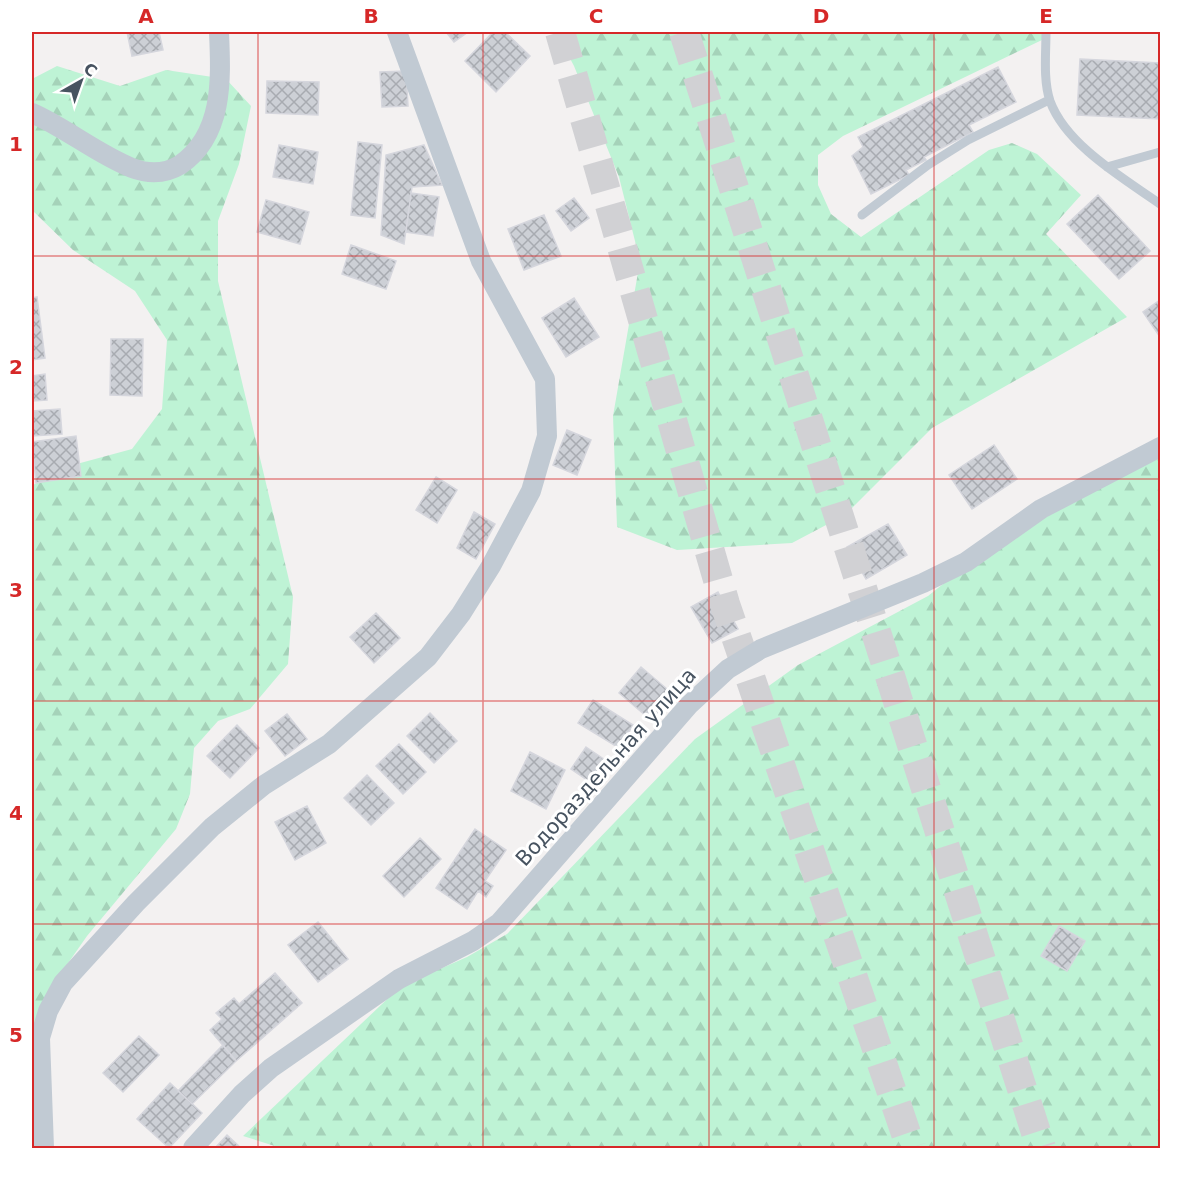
<svg xmlns="http://www.w3.org/2000/svg" width="1192" height="1180" viewBox="0 0 1192 1180" font-family="'DejaVu Sans',sans-serif">
	<style>
		.forest { fill: url(#forest-firs) }
		.building { fill: url(#building-cross-hatch); stroke: #d5d6dd; stroke-width: 1.5 }
		.lines { fill: none; stroke-linecap: round; stroke-linejoin: round }
		.primary-tunnel { stroke: #d1d1d4; stroke-width: 30; stroke-dasharray: 30 15; stroke-linecap: butt }
		.lane { stroke: #c1cad3; stroke-width: 9 }
		.street { stroke: #c1cad3; stroke-width: 20 }
		.grid { fill: none; stroke: #d62828; stroke-width: 1.5; stroke-opacity: 0.55 }
		.labels { text-anchor: middle; stroke-width: 6; stroke-linejoin: round; paint-order: stroke }
		.street-label { font-size: 21px; fill: #475360; stroke: #fff }
		.neatline { fill: none; stroke: #d62828; stroke-width: 2 }
		.grid-label { font-size: 20px; text-anchor: middle; font-weight: bold; fill: #d62828 }
	</style>
	<defs>
		<pattern id="forest-firs" width="22" height="20" patternUnits="userSpaceOnUse" patternTransform="scale(1.5)"><rect width="22" height="20" fill="#bef3d5"/><path d="M5 1l3.5 6h-7zM16 11l3.5 6h-7z" fill="#a5d2b9"/></pattern>
		<pattern id="building-cross-hatch" width="8" height="8" patternUnits="userSpaceOnUse" patternTransform="scale(1.5)"><rect width="8" height="8" fill="#cdd0d6"/><path d="M0 0l8 8M0 8l8-8" fill="none" stroke="#a8abb1"/></pattern>
	</defs>
	<rect width="100%" height="100%" fill="#f3f1f1"/>
	<path class="forest" d="M556 32H1044V39L843 136 818 155V185L831 214 861 237 989 150 1012 143 1037 154 1081 195 1046 234 1127 317 932 428 845 515 792 543 677 550 617 527 613 416 640 261 619 177 574 66Z
		M57 66 120 86 166 70 226 79 251 106 239 164 218 221V281L293 597 288 664 250 709 218 721 194 748 190 794 176 829 87 936 50 989 32 1055V488L33 485 73 465 132 449 162 409 167 340 135 291 73 250 32 210V79Z
		M1160 447V1148H281L243 1136 401 986 467 957 507 934 695 739 798 665 928 596 1026 518Z"/>
	<path class="building" d="M127 32H159L163 50 132 56Z
		M446 32H468L454 42Z
		M493 32H505L530 56 496 92 465 61Z
		M1080 59 1160 63V119L1077 115Z
		M998 67 1016 102 969 125 973 132 924 157 926 160 906 170 909 175 871 194 852 156 863 147 858 137Z
		M406 71 408 106 382 107 380 72Z
		M267 81 319 82 318 115 266 113Z
		M358 142 382 145 375 218 351 215Z
		M279 145 318 152 313 184 273 177Z
		M424 145 442 185 412 187 404 244 381 235 386 155Z
		M411 193 439 197 433 236 406 232Z
		M1098 195 1150 251 1119 279 1067 224Z
		M574 198 589 218 571 231 556 211Z
		M266 200 309 212 300 244 257 232Z
		M544 215 561 256 524 270 508 229Z
		M351 245 396 261 386 289 342 274Z
		M37 297 45 358 32 360V298Z
		M574 298 599 337 566 357 542 318Z
		M1160 300V337L1143 312Z
		M111 339H143L142 396 110 395Z
		M45 374 47 400 32 401V376Z
		M60 409 62 434 32 436V411Z
		M567 430 591 440 577 475 553 465Z
		M76 436 81 476 36 483 32 442Z
		M994 445 1017 479 972 509 949 475Z
		M436 477 457 490 437 523 416 510Z
		M474 512 495 524 476 559 457 548Z
		M888 524 907 555 866 579 847 547Z
		M718 592 738 629 712 643 691 607Z
		M376 613 400 638 374 663 350 637Z
		M641 667 674 695 652 721 619 693Z
		M593 700 633 725 619 748 578 723Z
		M430 713 457 741 434 763 407 736Z
		M287 714 307 739 285 756 265 731Z
		M237 725 259 748 230 778 207 756Z
		M399 744 426 772 403 794 376 766Z
		M586 747 608 762 593 784 571 769Z
		M530 752 565 770 546 809 511 791Z
		M367 775 394 803 371 825 344 798Z
		M307 806 326 843 295 860 275 822Z
		M475 829 506 850 485 881 493 886 486 897 478 891 467 909 436 888Z
		M420 838 441 859 404 897 383 876Z
		M318 922 348 959 318 982 288 945Z
		M1059 926 1085 941 1067 971 1041 956Z
		M275 973 302 1003 236 1061 210 1030 222 1019 216 1013 234 998 239 1004Z
		M139 1036 159 1055 123 1092 103 1073Z
		M223 1045 236 1061 192 1104 178 1091Z
		M170 1083 202 1113 169 1148 137 1119Z
		M227 1135 241 1148H215Z"/>
	<g class="lines">
		<path class="primary-tunnel" d="M560 32 725 604 911 1148
			M684 32 1041 1148"/>
		<path class="lane" d="M1046 32C1046 53 1043 80 1050 101 1066 145 1123 178 1160 204
			M1107 167 1160 152
			M862 215 928 165 968 140 1049 100"/>
		<path class="street" d="M32 113C66 128 97 154 132 168 148 174 165 174 180 165 224 135 221 79 219 32
			M44 1148 40 1038 48 1011 63 983 136 903 212 827 264 785 329 744 428 657 461 614 491 566 531 491 547 436 545 379 481 261 397 32
			M193 1148 242 1094 271 1068 399 979 473 941 499 923 689 705 728 669 761 649 923 583 966 562 1041 509 1160 447"/>
	</g>
	<path class="grid" d="M258 32V1148M483 32V1148M709 32V1148M934 32V1148M32 256H1160M32 479H1160M32 701H1160M32 924H1160"/>
	<g class="labels">
		<g class="street-label">
			<text transform="translate(606 767) rotate(-48)" y="7">Водораздельная улица</text>
		</g>
	</g>
	<rect width="1192" height="1180" fill="none" stroke="#ffffff" stroke-width="66"/>
	<g transform="translate(81 81) rotate(40)" stroke="#ffffff" stroke-width="4.5" paint-order="stroke">
	<path d="M0-4.5L10 22L0 15L-10 22Z" fill="#475360"/>
	<text y="-9" font-size="16" font-weight="bold" text-anchor="middle" fill="#475360">С</text>
	</g>
	<rect x="33" y="33" width="1126" height="1114" class="neatline"/>
	<g class="grid-label">
		<text x="146" y="23">A</text>
		<text x="371" y="23">B</text>
		<text x="596" y="23">C</text>
		<text x="821" y="23">D</text>
		<text x="1046" y="23">E</text>
		<text x="16" y="151">1</text>
		<text x="16" y="374">2</text>
		<text x="16" y="597">3</text>
		<text x="16" y="820">4</text>
		<text x="16" y="1042">5</text>
	</g>
</svg>
